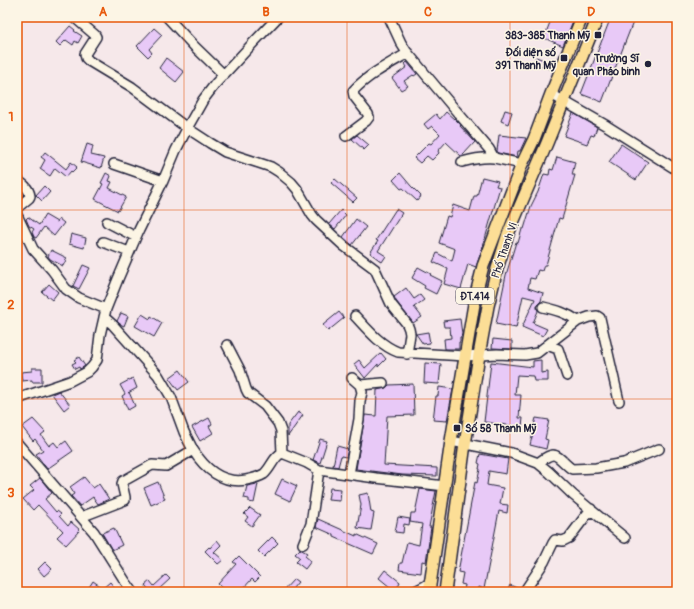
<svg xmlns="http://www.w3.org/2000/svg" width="694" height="609" viewBox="0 0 694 609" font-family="Pangolin,sans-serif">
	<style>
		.building { fill: #e8c9f7; stroke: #22223b }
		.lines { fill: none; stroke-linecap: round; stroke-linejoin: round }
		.minor-casing { stroke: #22223b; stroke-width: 12 }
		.major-casing { stroke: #22223b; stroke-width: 14 }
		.minor { stroke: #fcf5e5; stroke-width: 9 }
		.major { stroke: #fcde96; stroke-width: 11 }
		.grid { fill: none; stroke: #e8590c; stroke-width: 1; stroke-opacity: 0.55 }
		.poi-dot { fill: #22223b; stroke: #fcf5e5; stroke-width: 1.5 }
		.labels { text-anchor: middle; stroke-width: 3; stroke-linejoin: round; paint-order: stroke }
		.shield { fill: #fcf5e5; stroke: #63616e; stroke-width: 1 }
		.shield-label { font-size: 10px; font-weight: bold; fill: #22223b }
		.poi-label { font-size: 11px; font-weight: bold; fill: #22223b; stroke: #fcf5e5; text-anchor: end }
		.street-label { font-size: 11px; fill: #22223b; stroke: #fcf5e5 }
		.neatline { fill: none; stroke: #e8590c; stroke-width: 1.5 }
		.grid-label { font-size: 13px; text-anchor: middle; font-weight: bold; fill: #e8590c }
	</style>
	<rect width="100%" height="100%" fill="#f6e8ea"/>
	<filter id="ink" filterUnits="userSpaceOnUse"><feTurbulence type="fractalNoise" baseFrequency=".025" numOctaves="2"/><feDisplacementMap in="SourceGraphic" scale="8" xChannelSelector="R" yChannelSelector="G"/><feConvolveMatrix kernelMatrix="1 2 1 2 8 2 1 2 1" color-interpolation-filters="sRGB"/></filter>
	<g filter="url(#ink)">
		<path class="building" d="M552 17H572L574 18 563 46 544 38Z
			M611 17H635L602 102 581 94Z
			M70 26 75 30 74 31 82 36 78 43 75 41 73 45 66 40 60 46 56 42Z
			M154 28 162 35 149 49 152 53 148 57 137 46Z
			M536 57 555 64 553 70 534 63Z
			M166 58 184 72 176 82 159 68Z
			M407 62 417 74 414 76 413 75 404 81 408 86 401 90 392 78 407 67 405 64Z
			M505 110 512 112 508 124 501 121Z
			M446 112 454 119V118L461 125 460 126 475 142 463 155 461 156 446 142 438 151 439 153 432 160 427 156 420 163 414 158 429 143 431 144 440 134 432 126 428 129 424 124 436 114 440 119Z
			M573 113 597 127 594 136 591 135 587 144 564 136Z
			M357 135 369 145 364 150 352 139Z
			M499 135 526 138 520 151H518L517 157 498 153 497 151Z
			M87 144 93 146 91 155 104 158 101 168 81 162Z
			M621 144 648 162 636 180 609 162Z
			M45 152 66 169 71 162 77 167 72 172 71 171 66 177 55 168 50 176 40 169 45 160 41 157Z
			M557 157 575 162 572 175H575L562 219 559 218 546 265H544L542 271 538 270 535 279 530 278 528 288 543 293 541 301 537 305V308L538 311 533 323 547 329 543 336 522 327 535 299 523 296 516 328 496 324 506 275 516 242 518 243 522 229H524L531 206 538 192 544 174 549 175 550 169 553 170Z
			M106 173 111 176 109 181 112 182 109 188 126 197 118 211 95 199 103 184 101 183Z
			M400 173 411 186 421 196 417 201 403 188 401 189 393 180Z
			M482 177 498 181 496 186 500 187 483 246 476 267 468 264 461 289 444 284 448 269 433 262 437 253 452 261 455 249 439 243 447 216 450 217 453 205 470 211 474 196H477Z
			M335 179 357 198 353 202 331 183Z
			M44 186 50 192 42 201 36 195Z
			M396 209 402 213 378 251 386 256 382 262 370 253 378 241 376 240Z
			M341 210 346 215 335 229 329 224Z
			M45 215 57 222 59 219 64 223 54 236 44 227 36 238 34 237 32 232 34 229 29 226 26 219 28 217 39 225Z
			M356 219 366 227 352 245 343 237Z
			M71 234 86 238 84 248 69 244Z
			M51 250 67 258 63 266 50 259 48 256Z
			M83 265 90 268 79 289 73 286Z
			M418 267 431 274 430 275 442 281 436 294 424 288 425 286 412 278Z
			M49 284 58 292 52 300 42 292Z
			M406 288 414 299 420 295 424 300 414 307 422 317 413 323 396 301 394 297Z
			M458 292 468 295 467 303 456 299Z
			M339 312 344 318 328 331 323 325Z
			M121 313 128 316 124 326 120 324 117 321Z
			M142 314 150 319 151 316 162 323 154 337 135 326Z
			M460 319 462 334 461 337H460V342H459V349H445L444 339 451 338 450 327H444L443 321Z
			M428 332 430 343 423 344 416 334Z
			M493 339 512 341V349L492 348Z
			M381 353 386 359 378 367V364L365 378 354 364 359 360 365 368Z
			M79 357 85 366 80 369 79 367 75 369 72 364 76 362 74 360Z
			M541 360V373L548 372V381H534L533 376 517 375 515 395H521L519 418H523L522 427 484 422 491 362 533 367V361Z
			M425 363 441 364 439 384 424 383Z
			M32 368H42V382H32V380L22 381 21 372 32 371Z
			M180 370 189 382 178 390 169 378Z
			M133 378 137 388 128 393 129 392 135 406 128 410 122 396 125 394 120 385Z
			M413 384 414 415 387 416 384 465 437 468V476L402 475 356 469 365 415 376 416 377 390 386 388 389 385Z
			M439 387 453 389 447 421 433 420 436 396H438Z
			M59 391 70 405 64 410 52 394Z
			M298 412 303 415 288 436V425Z
			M209 418 212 424 209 426 213 433 200 441 192 427Z
			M536 418 549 420 545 439 548 440 546 449 530 445 534 429H533Z
			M33 419 45 432 41 435 49 446 54 442 58 447 66 441 73 451 47 469 36 454 43 450 35 439 33 441 22 427Z
			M320 439 327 441 320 463 313 460Z
			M337 446 348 449 346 457 341 456 338 467 333 466Z
			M480 454 508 459 506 474 489 471 487 485 503 488 500 504 508 505 507 513 499 511 484 589 479 587 478 592H470L464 591 465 585 461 584 463 573 458 572 475 482 477 483 480 469H479L480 464 478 463Z
			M84 477 93 488 99 484 109 499 98 504 93 497 80 506 71 496 74 494 70 487Z
			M40 478 52 493 45 499 56 512 57 511 61 514 59 516 68 526 71 522 80 530 66 545 57 537 63 531 38 505 33 510 23 499 34 490 30 486Z
			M282 479 297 486 290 501 275 494Z
			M158 482 165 499 151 505 144 488Z
			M257 484H258L254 503 249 502V499L244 498 247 486Z
			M330 488 341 489 340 501 328 500Z
			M420 489 436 491 429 527H431L426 562 422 561 421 573 399 570 400 563H402L407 542 419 545 422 524 410 522 411 513H415Z
			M368 493 371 512 374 513 371 530 357 528 361 505 359 495Z
			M250 508 260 515 252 526 245 521 248 517 244 514Z
			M398 517 410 519 409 525 404 524 403 533 395 532Z
			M318 519 356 536V534L378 544 373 554 334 537V535L316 527Z
			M114 528 122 545 112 550 102 533Z
			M272 537 278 543 264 557 258 551Z
			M217 540 221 545 214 552 223 560 218 564 205 551 209 547 210 548Z
			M300 549 307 553 305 556 311 561 305 569 296 562 300 558 295 554Z
			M239 556 260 577 255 582 252 579 240 592H227L218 584 236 564 233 562Z
			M45 562 52 569 44 576 38 569Z
			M385 570 400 582 398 586 401 589 399 592H396L379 578Z
			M166 575 170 579 158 590 159 592H147L149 590 145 585 150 581 154 586Z
			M294 579 298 582 293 588 298 592H282Z
			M93 581 103 588 110 582 118 592H86Z
			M510 585 519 589 518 592H507Z"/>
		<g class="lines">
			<g class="minor-casing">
				<path id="minor" d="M74 17 95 35 96 37 85 54 86 58 89 61 132 87 187 128 210 143 225 152 262 164 271 167 279 172 291 182 297 189 312 215 316 220 344 246 375 269 391 304 407 324 409 329 410 334 407 354
					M167 17 194 46 224 75
					M389 17 401 43 406 51 452 106 489 149 494 158 522 164
					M551 94 607 126 677 170
					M346 136 366 121 369 117 368 114 354 96 353 91C368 75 389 64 408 53
					M462 162C473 159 483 157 494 158
					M114 164 163 181
					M17 180C23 184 29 188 30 196L29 198 17 208
					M17 215 33 249 52 270 66 289 79 298 106 309
					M107 222 136 237
					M103 242 129 252
					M543 307C556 310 567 313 578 321
					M355 316C368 330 380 345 398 352L465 356 497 354 525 355 537 353 578 321 589 317 597 316 600 318 619 401
					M104 317 113 325 158 375 171 397 184 432 193 450
					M227 345 240 370 246 389 248 393 265 406 278 423 281 431 282 453
					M547 345 558 349 567 376
					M360 385 383 383
					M17 399 70 381 87 372 92 367 97 360 100 335 106 309 118 279 139 230 163 181 176 150 190 123 203 100 216 83 254 42 278 17
					M451 441 511 453 538 463 549 472 573 495 625 538
					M17 443 94 532 125 581 133 592
					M538 463C542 460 548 455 553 455 559 455 566 466 572 469L596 468 624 463 659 449
					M349 474 359 419 360 401 362 392 360 385 352 378
					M81 517 125 500V497L122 484 123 481 127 479 152 465 166 466 193 450C205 469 223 484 246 480 252 479 259 477 264 474 271 468 274 456 282 453L307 463 319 470 376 478 445 486
					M303 544 311 524 319 470
					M413 592 425 586 431 582
					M524 592 544 562 553 543 555 540 563 541 569 538 591 509"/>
			</g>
			<g class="major-casing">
				<path id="major" d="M429 592 451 441 475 298 483 266 522 164 534 139 551 94 582 17
					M445 592 464 451 479 355 488 306 497 269 508 234 547 143 598 17"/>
			</g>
			<use href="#minor" class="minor"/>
			<use href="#major" class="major"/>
		</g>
	</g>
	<path class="grid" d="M184 17V592M347 17V592M510 17V592M17 210H677M17 399H677"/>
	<g class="poi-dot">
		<rect x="594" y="31" width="8" height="8" rx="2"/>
		<rect x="560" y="54" width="8" height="8" rx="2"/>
		<circle cx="648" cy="64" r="4"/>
		<rect x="453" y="424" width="8" height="8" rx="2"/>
	</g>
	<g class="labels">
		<rect class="shield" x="456" y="288" width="38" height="16" rx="3"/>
		<g class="shield-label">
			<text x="475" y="300">ĐT.414</text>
		</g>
		<g class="poi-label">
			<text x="590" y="39">383-385 Thanh Mỹ</text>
			<text x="556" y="56">Đối diện số<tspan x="556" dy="13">391 Thanh Mỹ</tspan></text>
			<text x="640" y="62">Trường Sĩ<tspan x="640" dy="13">quan Pháo binh</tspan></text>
			<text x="465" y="432" text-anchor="start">Số 58 Thanh Mỹ</text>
		</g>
		<g class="street-label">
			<text transform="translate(504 250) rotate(-71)" y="4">Phố Thanh Vị</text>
		</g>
	</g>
	<rect width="694" height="609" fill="none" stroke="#fcf5e5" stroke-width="44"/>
	<rect x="22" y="22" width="650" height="565" class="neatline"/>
	<g class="grid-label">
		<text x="103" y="16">A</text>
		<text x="266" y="16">B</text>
		<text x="428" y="16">C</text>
		<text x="591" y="16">D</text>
		<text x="11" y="121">1</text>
		<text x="11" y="309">2</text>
		<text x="11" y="497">3</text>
	</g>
</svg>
